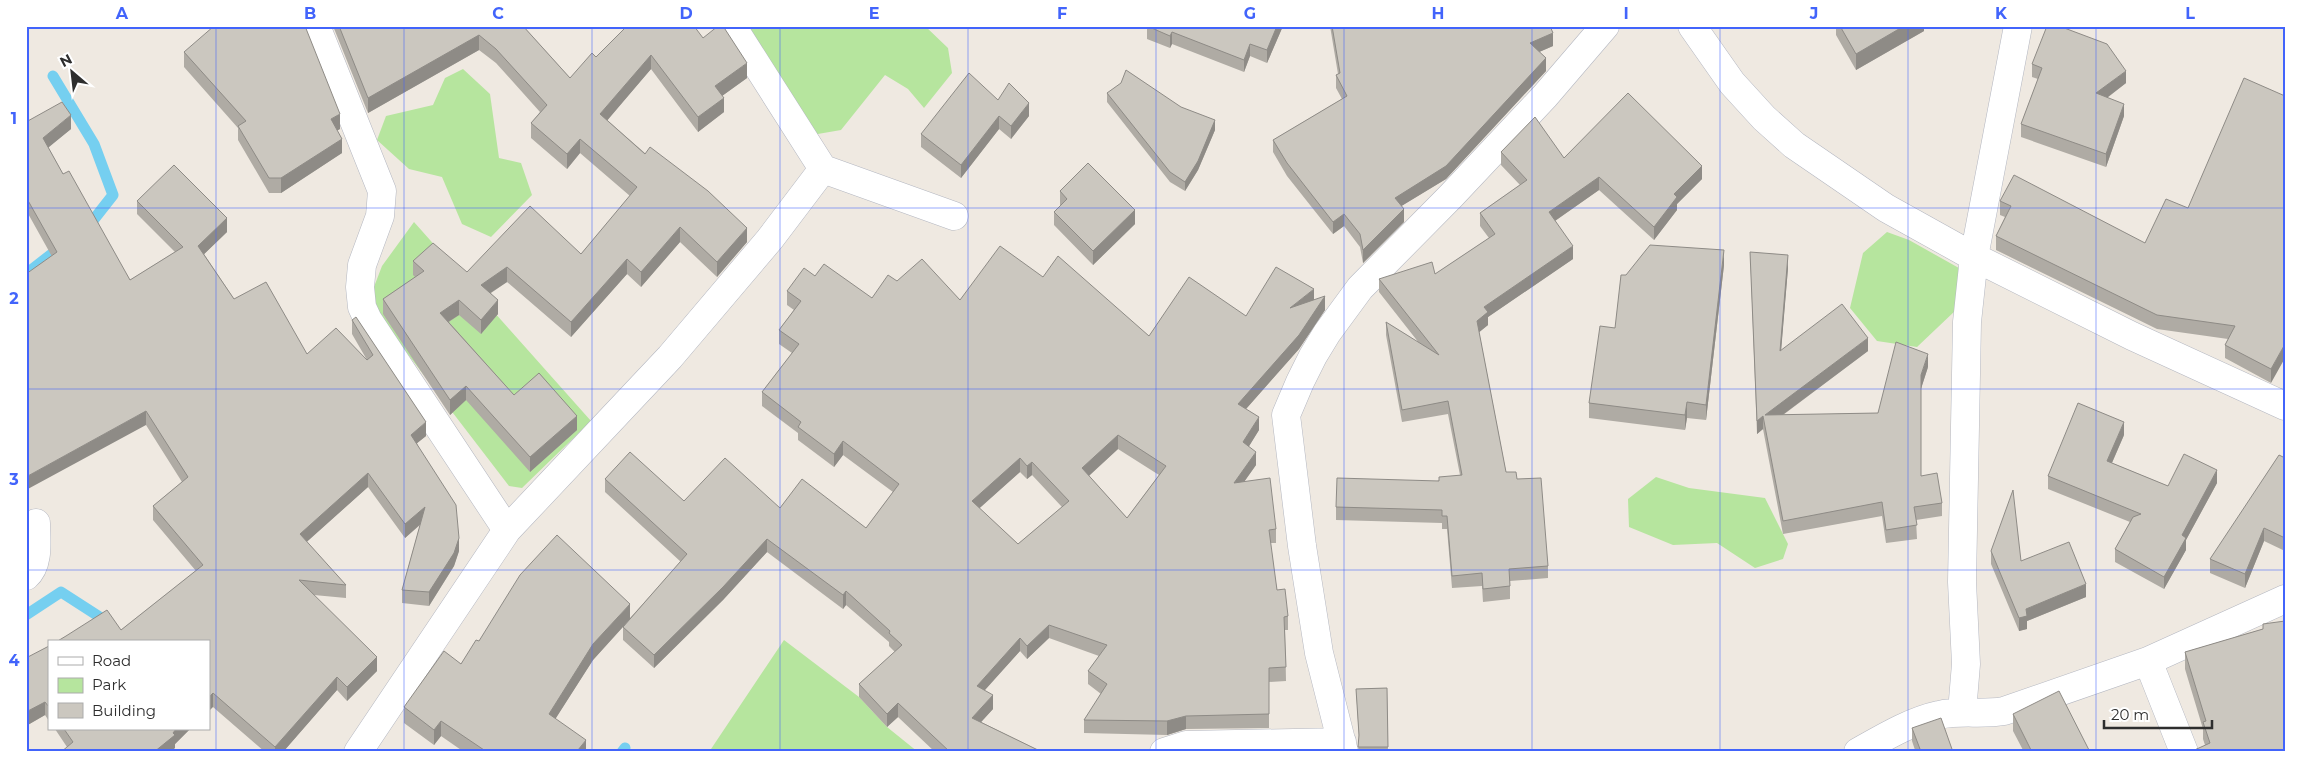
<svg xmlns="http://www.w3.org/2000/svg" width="2311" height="778" viewBox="0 0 2311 778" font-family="Montserrat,sans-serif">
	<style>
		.green { fill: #b6e59e }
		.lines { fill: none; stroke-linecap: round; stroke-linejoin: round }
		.stream { stroke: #75cff0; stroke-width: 11 }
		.street-casing { stroke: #b4b7c1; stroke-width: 29 }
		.street { stroke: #fff; stroke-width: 28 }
		.wall { fill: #afaba4; fill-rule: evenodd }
		.shaded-wall { fill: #8e8b86 }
		.building { fill: #cbc7bf; stroke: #8e8b86; fill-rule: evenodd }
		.grid { fill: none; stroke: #4264fb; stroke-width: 1; stroke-opacity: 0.55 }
		.neatline { fill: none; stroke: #4264fb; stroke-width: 2 }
		.grid-label { font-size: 16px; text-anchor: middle; font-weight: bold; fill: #4264fb }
	</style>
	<rect width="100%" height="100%" fill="#efe9e1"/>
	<path class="green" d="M733 26H925L948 48 952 73 924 108 908 89 885 75 841 130 812 135Z
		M463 69 490 94 499 158 521 163 532 195 491 237 462 224 442 177 409 169 377 140 386 116 433 105 445 78Z
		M414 222 591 421 522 488 509 486 377 314 372 292 382 266Z
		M1887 232 1909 240 1966 272 1956 310 1917 347 1877 341 1850 308 1863 253Z
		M1656 477 1689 488 1765 498 1788 544 1783 559 1755 568 1717 543 1673 545 1629 527 1628 499Z
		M784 640 859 697 887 727 918 752H709Z"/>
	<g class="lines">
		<path class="stream" d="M53 76 94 144 113 195 91 223 85 228
			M26 274 62 246
			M26 615 61 592 106 621
			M622 752 625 748"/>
		<g class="street-casing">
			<path id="street" d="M316 26 382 191 380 216 362 265 360 287 362 307 368 320 507 530
				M1692 26 1732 83 1764 118 1794 145 1886 208 1974 257 2132 336 2285 406
				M823 169 954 216
				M26 576C40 564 36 539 36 523
				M2148 661 2184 752
				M1962 712 1966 664 1962 582 1967 322 1974 257 2018 26
				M358 752 507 530 670 357 770 239 823 169 732 26
				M1164 752 1186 745 1342 742
				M1344 752 1319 653 1302 546 1286 415 1300 382 1313 356 1327 333 1360 288 1451 196 1545 96 1605 26
				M1858 752C1883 738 1911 721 1939 715 1960 710 1982 715 2004 711L2148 661 2285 599"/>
		</g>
		<use href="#street" class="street"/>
	</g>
	<path class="wall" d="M333 26H523L570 78 596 57 703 38 747 78 722 96 724 112 698 132 651 69 607 120 747 242 717 277 680 242 641 287 627 274 571 337 507 282 491 293 498 314 481 334 459 315 449 322 514 395 577 430 530 472 466 400 450 415 383 314V299L415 277 413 275V261L467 272 581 254 630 196 580 153 567 169 531 138V123L540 112 496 63 479 50 368 113Z
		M1147 26H1283L1267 63 1250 56 1244 72 1172 44 1170 48 1147 39Z
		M1330 26H1550L1553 46 1539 52 1546 71 1446 179 1401 206 1404 222 1363 263 1360 247 1344 226 1333 234 1287 176 1273 152V140L1342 99 1336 88V75L1338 74Z
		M1836 26H1924V31L1856 70 1836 35Z
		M184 52 340 129 337 130 342 153 281 193H269L238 140V128L184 67Z
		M2032 64 2126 83 2107 98 2124 116 2106 167 2021 137V124L2038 79 2032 77Z
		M1107 93 1215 130 1198 170 1185 191 1170 182 1107 102Z
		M2285 96 2271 383 2225 358V345L2228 339 2157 329 1996 250V236L2005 217 2000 215V201L2145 243 2188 208Z
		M998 100 1029 116 1011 139 999 129 961 178 921 147V134Z
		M26 122 71 129 48 147 63 174 130 280 175 252 137 214V201L227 232 204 254 234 299 307 354 367 360 352 334V320L426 436 417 443 459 551 454 566 429 606 402 603V590L420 525 405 538 368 487 306 542 346 585V598L314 595 377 671 347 701 337 690 283 752H265L213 707 121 630 196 571 153 520V506L182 482 146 425 26 210Z
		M1501 152 1564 158 1702 179 1677 204V210L1654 240 1599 190 1555 221 1573 259 1488 317V325L1479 332 1506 472 1517 479 1548 566V578L1510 581V599L1483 602 1482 586 1452 588 1447 529H1442V523L1336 520V507L1460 475 1448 414 1402 422 1386 335V322L1419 343 1379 292V279L1435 274 1489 238 1480 226V213L1520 185 1501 165Z
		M1060 191 1135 224 1093 265 1054 225V212L1061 206 1060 205Z
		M1750 252 1788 268 1781 350 1868 351 1783 415 1878 413 1928 367 1921 388V476L1942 503V516L1916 520 1917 539 1886 543 1882 516 1783 534 1763 429 1757 434Z
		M1724 265 1706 420 1687 418 1685 430 1589 418V403L1615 328 1626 275Z
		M815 276 872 298 897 281 960 300 1043 277 1149 336 1246 316 1314 300 1325 310 1299 349 1246 409 1259 430 1249 446 1256 465 1244 482 1276 529V543H1270L1277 590 1288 616V630H1285L1286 681 1269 682V728L1186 729 1167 735 1084 733V720L1101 694 1088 684V671L1099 656 1049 638 1027 659 1020 651 984 690 993 709 981 722 1042 752H935L898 717 887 727 859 697V684L895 652 889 646V642L846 605 843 609 767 552 723 600 654 668 623 640V627L593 660 555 719 586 752H464L441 736 434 745 404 723V707L461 664 479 641 630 618 681 562 605 492V479L684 501 780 508 866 528 893 492 843 455 834 467 798 440V433L762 406V392L792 353 779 344V330L794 310 787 305V291ZM1118 449 1159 475 1127 518 1089 476ZM1020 472 1027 479 1032 475 1062 507 1018 544 979 508Z
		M2124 435 2112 463 2168 486 2217 483 2186 540V550L2164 589 2115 562V549L2130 522 2048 489V476Z
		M2285 458V551L2264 541 2245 588 2210 573V559Z
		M1991 551 2021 561 2086 597 2027 621V629L2019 631 1991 564Z
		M2263 624 2285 752 2205 745 2203 739V729L2185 669V652L2263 629Z
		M49 646V721L45 715 26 726Z
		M1387 688 1388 752H1358L1359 739 1356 689Z
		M2013 714 2090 752H2024L2013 731Z
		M1912 728 1953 752 1915 750 1912 741Z
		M55 729H190L175 744V748L67 747Z"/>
	<path class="shaded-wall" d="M1277 26H1283L1267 63V50Z
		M1904 26H1924V31L1856 70V54Z
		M1172 32V44L1170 48V36Z
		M1553 33V46L1530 56V43Z
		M479 35V50L368 113V98Z
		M1250 44V56L1244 72V60Z
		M651 55V69L600 129V114Z
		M1546 58V71L1446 179 1395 210V198Z
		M747 63V78L715 101V86Z
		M2126 71V83L2096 106V93Z
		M724 98V112L698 132V117Z
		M1029 103V116L1011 139V126Z
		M2124 104V116L2106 167V154Z
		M340 114V129L331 134V119Z
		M71 115V129L43 152V138Z
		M999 116V129L961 178V165Z
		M1215 120V130L1198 170 1185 191V182Z
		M342 139V153L281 193V178Z
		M580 139V153L567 169V154Z
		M1702 166V179L1677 204V210L1654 240V227L1674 194Z
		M1599 177V190L1549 225V212Z
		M1404 209V222L1363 263V250Z
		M1135 210V224L1093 265V251Z
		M1344 214V226L1333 234V222Z
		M227 218V232L198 260V246Z
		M680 227V242L641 287V272Z
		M747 228V242L717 277V262Z
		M1573 246V259L1488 317V325L1477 334V321L1484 307Z
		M1724 250V265L1706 420V405Z
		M1788 255V268L1780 364V351Z
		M627 259V274L571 337V322Z
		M507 267V282L481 299V285Z
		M1314 289V302L1290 308Z
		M1325 296V310L1299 349 1238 418V404Z
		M459 300V315L440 327V313Z
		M498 300V314L481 334V320Z
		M1868 338V351L1765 428V415Z
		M2285 344V358L2271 383V369Z
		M1928 354V367L1921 389V375Z
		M466 386V400L450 415V400Z
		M1687 402V418L1685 430V415Z
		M146 411V425L26 490V477Z
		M577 416V430L530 472V457Z
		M1763 416V429L1757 434V421Z
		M1259 417V430L1243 456V442Z
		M426 422V436L411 448V435Z
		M2124 422V435L2107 474V461Z
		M1118 435V449L1082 482V468Z
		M843 441V455L834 467V454Z
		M1256 452V465L1234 496V483Z
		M1020 458V472L972 515V501Z
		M1032 462V475L1027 479V466Z
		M2217 470V483L2186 540V550L2164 589V577L2182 535Z
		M368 473V487L300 548V534Z
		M425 507V520L405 538V524Z
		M2264 528V541L2245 588V574Z
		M459 538V551L454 566 429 606V592Z
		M767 539V552L723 600 654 668V655Z
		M2086 584V597L2027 621V629L2019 631V618L2026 609Z
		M846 591V605L843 609V595Z
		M630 604V619L593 660 549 729V714L593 644Z
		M1049 625V638L1027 659V646Z
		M1020 638V651L977 699V686Z
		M377 657V671L347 701V687Z
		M337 677V690L283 752H275V747Z
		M213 693V707L209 711V697Z
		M993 695V709L972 732V718Z
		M45 702V715L26 726V712Z
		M898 703V717L887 727V714Z
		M1186 716V729L1167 735V721Z
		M441 721V736L434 745V730Z
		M176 729H190L175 744V748L171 752H154Z
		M586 740V752H578V750Z"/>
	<path class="building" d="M214 26H305L340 114 331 119 342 139 281 178H269L238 126 246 121 184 52Z
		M339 26H523L570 78 592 53 596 57 627 26H694L703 38 718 26H723L747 63 715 86 724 98 698 117 651 55 600 114 645 154 650 147 708 191 747 228 717 262 680 227 641 272 627 259 571 322 507 267 481 285 498 300 481 320 459 300 440 313 514 395 539 373 577 416 530 457 466 386 450 400 383 299 424 271 413 261 433 243 467 272 530 206 581 254 637 187 580 139 567 154 531 123 547 105 496 49 479 35 368 98Z
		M1147 26H1277L1267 50 1250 44 1244 60 1172 32 1170 36Z
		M1332 26H1550L1553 33 1530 43 1546 58 1446 166 1395 198 1404 209 1363 250 1360 234 1344 214 1333 222 1287 163 1273 140 1347 96 1336 75 1340 73Z
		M1840 26H1904L1856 54Z
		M2047 26H2059L2107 44 2126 71 2096 93 2124 104 2106 154 2021 124 2042 68 2032 64Z
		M1126 70 1181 107 1215 120 1198 161 1185 182 1170 172 1107 93 1121 83Z
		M969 73 998 100 1009 83 1029 103 1011 126 999 116 961 165 921 134Z
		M2244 78 2285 96V344L2271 369 2225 345 2235 326 2157 315 1996 236 2011 206 2000 201 2014 175 2145 243 2166 199 2188 208Z
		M1628 93 1702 166 1674 194 1677 197 1654 227 1599 177 1549 212 1573 246 1484 307 1488 312 1477 321 1506 472H1516L1517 479 1541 478 1548 566 1509 569 1510 586 1483 589 1482 573 1452 576 1447 516H1442V510L1336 507 1337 478 1439 481V477L1462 475 1448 401 1402 410 1386 322 1439 355 1379 279 1432 262 1435 274 1495 234 1480 213 1527 180 1501 152 1535 117 1564 158Z
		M62 102 71 115 43 138 63 174 69 171 130 280 183 247 137 201 174 165 227 218 198 246 234 299 266 282 307 354 336 328 367 360 373 355 352 320 356 317 426 422 411 435 456 505 459 538 454 553 429 592 402 590 425 507 405 524 368 473 300 534 346 585 299 580 377 657 347 687 337 677 275 747 213 693 209 697V642H56L66 636 107 610 121 630 203 565 153 506 188 477 146 411 26 477V274L57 252 26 197V122Z
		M1088 163 1135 210 1093 251 1054 212 1067 199 1060 191Z
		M1650 245 1724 250 1706 405 1687 402 1685 415 1589 403 1600 326 1615 328 1621 275H1626Z
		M1000 246 1043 277 1058 256 1149 336 1189 277 1246 316 1276 267 1314 289 1290 308 1325 296 1299 335 1238 404 1259 417 1243 442 1256 452 1234 483 1270 478 1276 529 1269 530 1277 590 1285 589 1288 616 1284 617 1286 667 1269 668V714L1186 716 1167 721 1084 720 1107 684 1088 671 1107 645 1049 625 1027 646 1020 638 977 686 993 695 972 718 1042 752H950L898 703 887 714 859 684 902 645 889 633 890 631 846 591 843 595 767 539 723 587 654 655 623 627 687 554 605 479 630 452 684 501 725 458 780 508 802 479 866 528 899 484 843 441 834 454 798 427 801 422 762 392 799 344 779 330 801 301 787 291 804 268 815 276 824 264 872 298 888 275 897 281 922 259 960 300ZM1118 435 1166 466 1127 518 1082 468ZM1020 458 1027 466 1032 462 1069 501 1018 544 972 501Z
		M1750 252 1788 255 1780 351 1842 304 1868 338 1765 415 1878 413 1896 342 1928 354 1921 375V476L1937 473 1942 503 1914 507 1917 525 1886 530 1882 502 1783 521 1763 416 1757 421Z
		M2078 403 2124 422 2107 461 2168 486 2184 454 2217 470 2182 535 2186 538 2164 577 2115 549 2133 517 2141 514 2048 476Z
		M2279 455 2285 458V538L2264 528 2245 574 2210 559Z
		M2013 490 2021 561 2069 542 2086 584 2026 609 2027 616 2019 618 1991 551Z
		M557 535 630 604 593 644 549 714 586 740 578 750 580 752H487L441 721 434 730 404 707 444 651 461 664 476 640 479 641 520 575Z
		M2285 621V752H2190L2210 743 2203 722 2206 721 2185 652 2263 629V624Z
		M49 646V707L45 702 26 712V658Z
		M1387 688 1388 747H1358L1359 735 1356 689Z
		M2059 691 2090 752H2032L2013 714Z
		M1941 718 1953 752H1912L1920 749 1912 728Z
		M64 729H176L173 733 175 735 154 752H61L73 742Z"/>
	<path class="grid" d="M216 26V752M404 26V752M592 26V752M780 26V752M968 26V752M1156 26V752M1344 26V752M1532 26V752M1720 26V752M1908 26V752M2096 26V752M26 208H2285M26 389H2285M26 570H2285"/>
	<rect width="2311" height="778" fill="none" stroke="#ffffff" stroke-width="55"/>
	<rect x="48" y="640" width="162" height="90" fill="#ffffff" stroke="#ababab"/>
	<rect x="58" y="657" width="25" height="8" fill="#ffffff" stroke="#ababab"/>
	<text x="92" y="666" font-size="15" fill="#2e2e2e">Road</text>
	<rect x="58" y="678" width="25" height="15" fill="#b6e59e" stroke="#ababab"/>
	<text x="92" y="690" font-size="15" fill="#2e2e2e">Park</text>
	<rect x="58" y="703" width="25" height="15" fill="#cbc7bf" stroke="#ababab"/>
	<text x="92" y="716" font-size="15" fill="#2e2e2e">Building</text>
	<g transform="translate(72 72) rotate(332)" stroke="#ffffff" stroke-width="4" paint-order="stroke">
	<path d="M0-4L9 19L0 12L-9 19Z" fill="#2e2e2e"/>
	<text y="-8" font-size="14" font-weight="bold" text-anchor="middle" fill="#2e2e2e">N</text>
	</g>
	<path d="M2104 720v8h108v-8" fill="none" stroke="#2e2e2e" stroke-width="2.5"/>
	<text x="2111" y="720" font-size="15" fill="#2e2e2e" stroke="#ffffff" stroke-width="4" paint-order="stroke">20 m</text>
	<rect x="28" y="28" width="2256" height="722" class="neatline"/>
	<g class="grid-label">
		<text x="122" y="19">A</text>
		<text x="310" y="19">B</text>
		<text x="498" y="19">C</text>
		<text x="686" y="19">D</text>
		<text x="874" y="19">E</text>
		<text x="1062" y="19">F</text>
		<text x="1250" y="19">G</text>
		<text x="1438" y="19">H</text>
		<text x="1626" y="19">I</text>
		<text x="1814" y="19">J</text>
		<text x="2001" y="19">K</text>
		<text x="2190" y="19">L</text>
		<text x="14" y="124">1</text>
		<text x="14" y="304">2</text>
		<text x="14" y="485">3</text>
		<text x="14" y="666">4</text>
	</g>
</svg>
